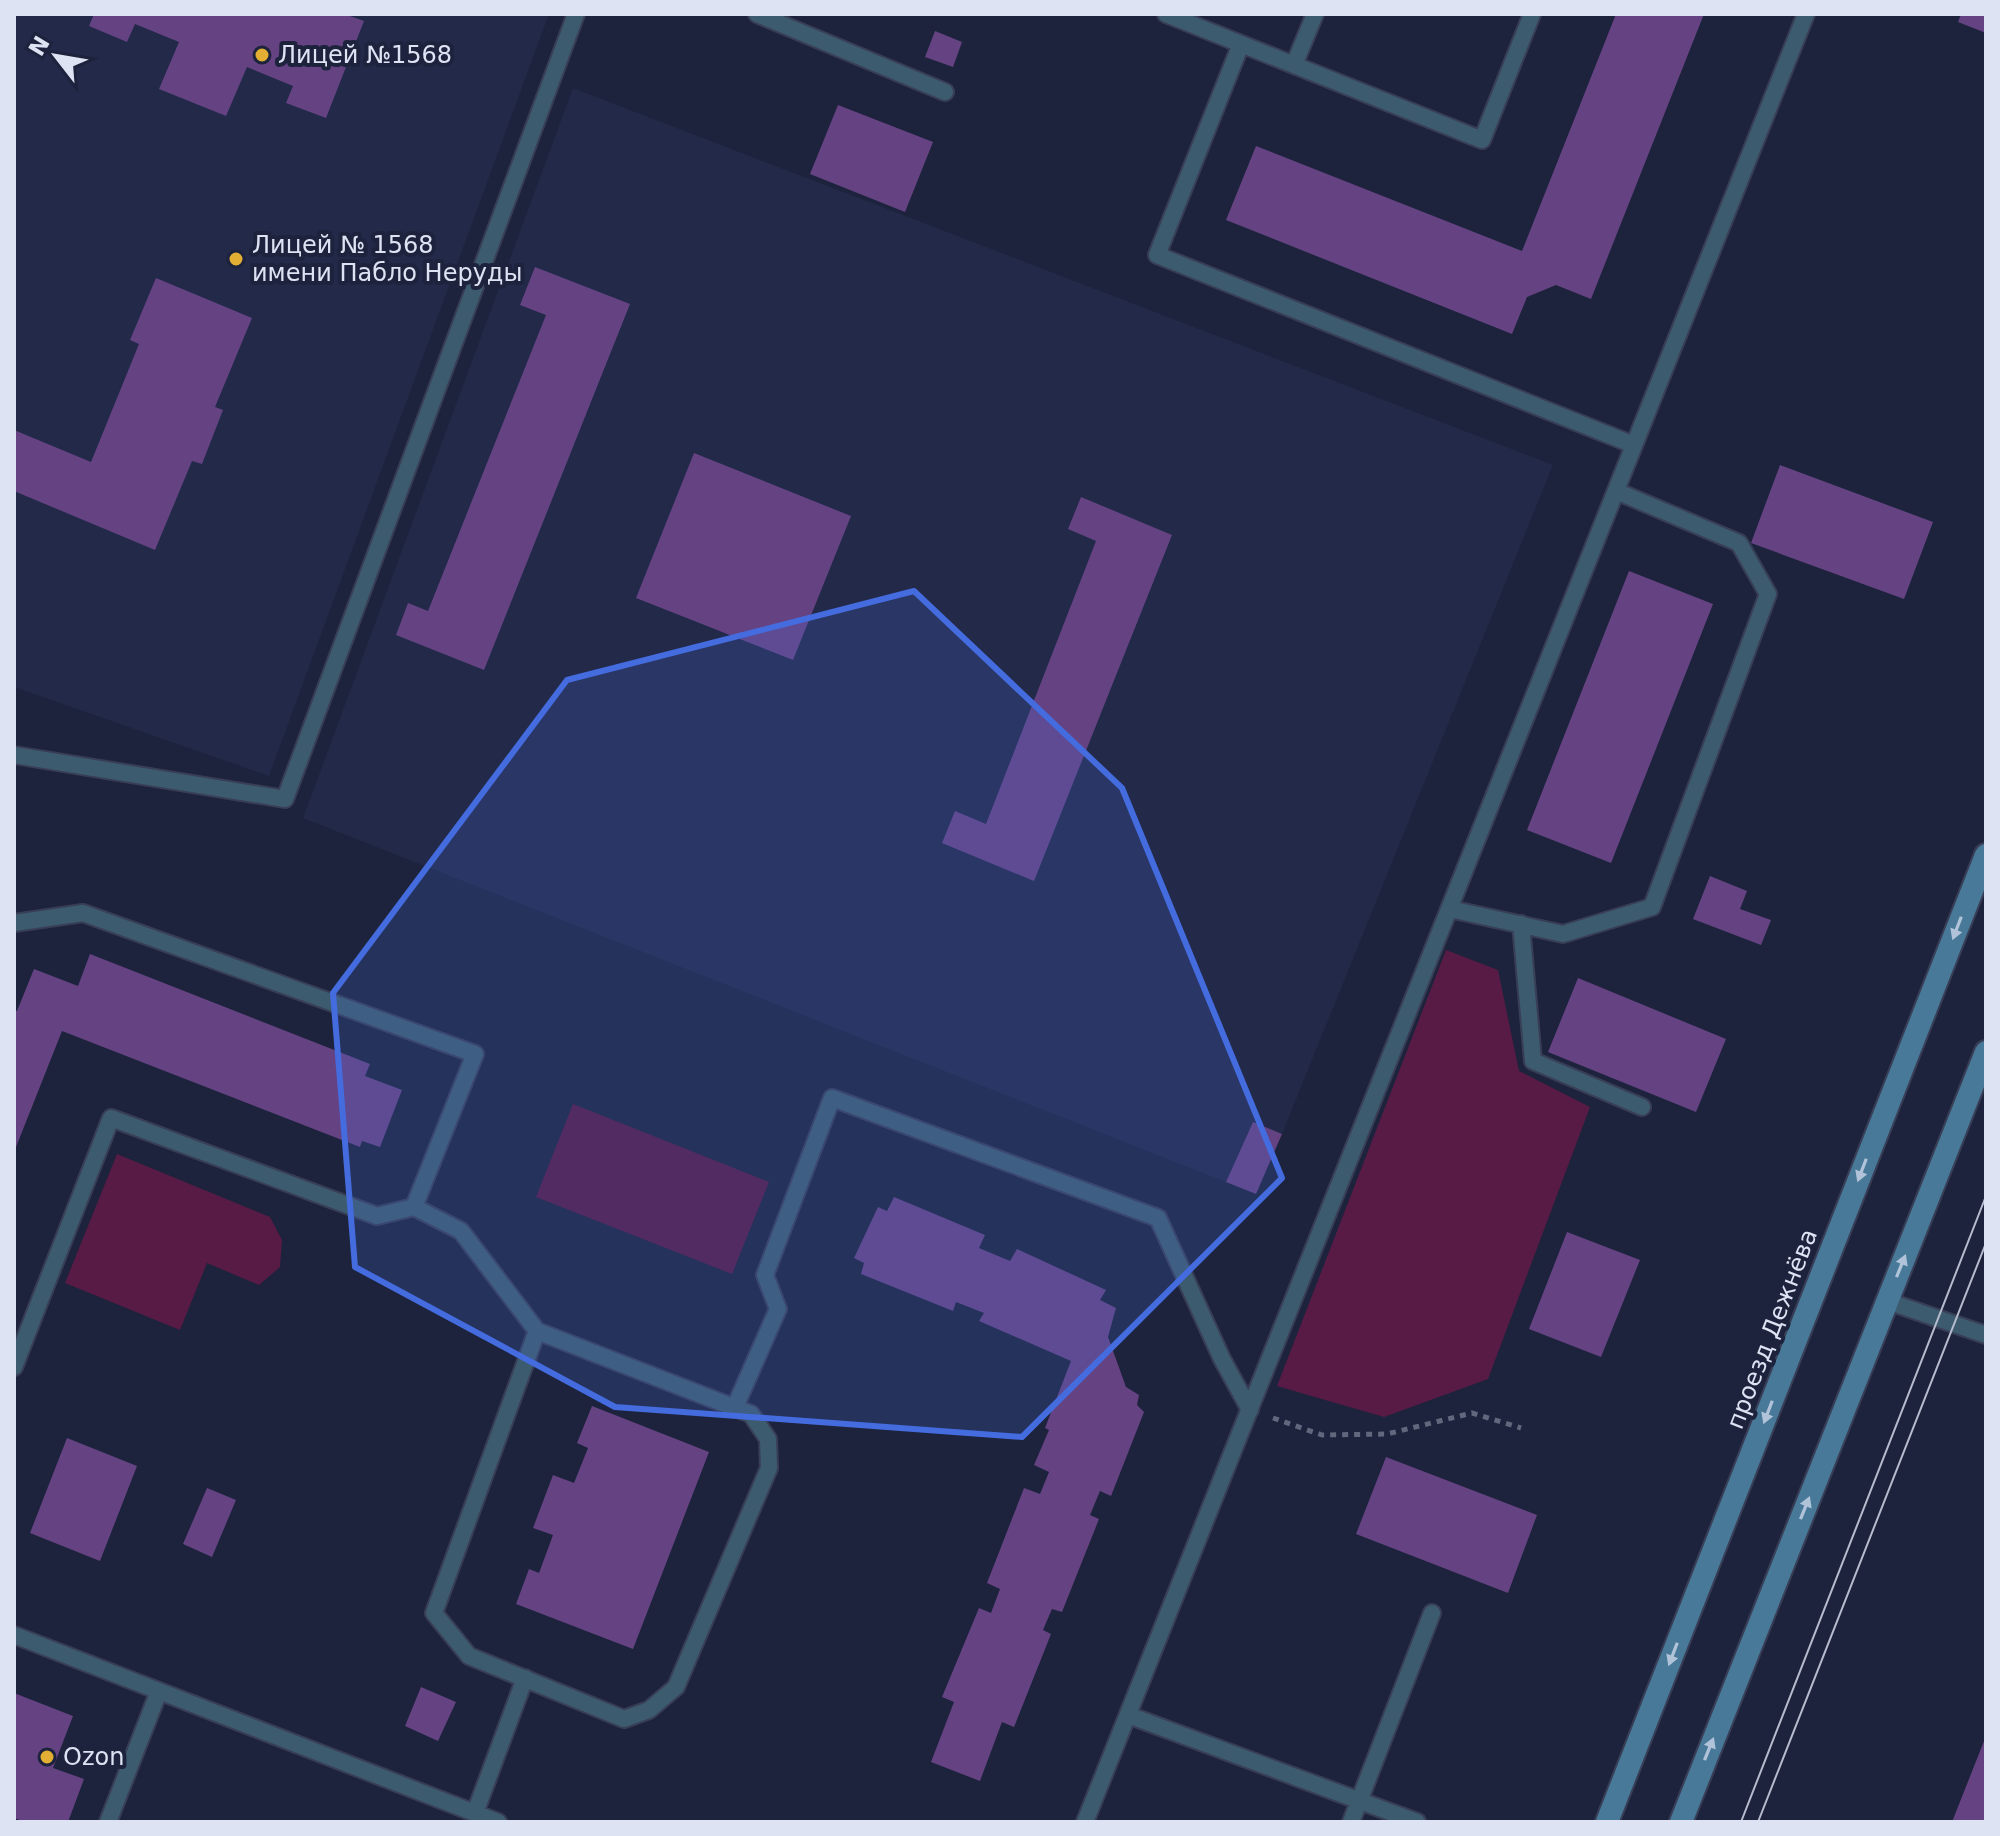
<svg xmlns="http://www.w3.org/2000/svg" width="2000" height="1836" viewBox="0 0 2000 1836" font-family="'DejaVu Sans',sans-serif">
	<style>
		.built { fill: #222949 }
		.green { fill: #571b45 }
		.building { fill: #654383 }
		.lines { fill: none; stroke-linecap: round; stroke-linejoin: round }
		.service-casing { stroke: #383e56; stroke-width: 20 }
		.secondary-casing { stroke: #383e56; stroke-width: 26 }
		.path { stroke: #61677d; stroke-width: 5; stroke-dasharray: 6 6; stroke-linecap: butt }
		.service { stroke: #3d5b6f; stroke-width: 16 }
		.secondary { stroke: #487999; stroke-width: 22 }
		.tram { stroke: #b6bbce; stroke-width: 2 }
		.oneway { fill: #b1c3d9 }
		.marked { fill: #446cde; fill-opacity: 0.2; stroke: #446cde; stroke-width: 6; stroke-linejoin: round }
		.poi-dot { fill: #e3ae34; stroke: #1d233c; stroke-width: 3 }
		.labels { text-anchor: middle; stroke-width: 8; stroke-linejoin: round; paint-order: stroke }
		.poi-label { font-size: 24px; fill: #dee3f4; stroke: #1d233c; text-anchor: start }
		.street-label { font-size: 24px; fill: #dee3f4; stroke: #1d233c }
	</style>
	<rect width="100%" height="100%" fill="#1d233c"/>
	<path class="built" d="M14 14H549L269 776 14 687Z
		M573 88 1553 465 1282 1134 1253 1122 1226 1182 303 818Z"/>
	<path class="green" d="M1446 950 1498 970 1519 1071 1590 1107 1488 1379 1384 1417 1277 1386Z
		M573 1104 769 1182 732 1274 536 1197Z
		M117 1154 270 1217 282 1240 280 1267 259 1285 207 1263 180 1330 65 1283Z"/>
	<path class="building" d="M94 14H344L364 21 326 118 286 103 293 86 247 67 226 116 159 89 179 42 135 24 127 42 89 26Z
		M1616 14H1704L1591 299 1556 285 1527 297 1512 334 1226 220 1256 146 1522 251Z
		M1961 14H1986V33L1958 22Z
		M935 31 962 42 953 67 925 57Z
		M838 105 933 142 905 212 810 174Z
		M535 267 630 304 484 670 396 635 408 603 428 611 546 315 520 305Z
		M156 278 252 318 215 407 223 410 202 464 192 461 155 550 14 491V430L91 462 139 344 130 340Z
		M694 453 851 516 793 660 636 598Z
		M1780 465 1933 522 1904 599 1751 543Z
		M1081 497 1172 535 1034 881 942 843 955 811 986 824 1096 541 1068 529Z
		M1629 571 1713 604 1611 863 1527 830Z
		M1710 876 1747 891 1740 909 1771 920 1761 945 1693 919Z
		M90 954 370 1064 365 1076 402 1090 380 1147 362 1141 360 1147 62 1031 14 1152V1010L17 1011 34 969 78 986Z
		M1578 978 1726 1039 1696 1112 1548 1052Z
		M1253 1122 1282 1134 1256 1194 1226 1182Z
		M894 1197 985 1235 979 1248 1010 1261 1017 1249 1106 1290 1100 1300 1116 1308 1108 1337 1126 1387 1139 1395 1137 1405 1144 1412 1111 1496 1100 1491 1090 1515 1099 1519 1062 1612 1052 1609 1043 1630 1051 1634 1014 1727 1002 1722 980 1781 931 1762 954 1702 942 1697 979 1608 991 1613 1000 1589 987 1583 1024 1488 1040 1494 1049 1472 1034 1465 1049 1430 1045 1428 1071 1361 979 1321 984 1313 956 1302 953 1311 861 1274 864 1263 854 1258 878 1207 887 1211Z
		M1567 1232 1640 1260 1601 1357 1529 1329Z
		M592 1406 709 1452 633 1649 516 1604 529 1569 539 1573 553 1535 533 1528 553 1475 574 1483 588 1448 577 1443Z
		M67 1438 137 1466 100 1561 30 1533Z
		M1386 1457 1537 1515 1508 1593 1356 1534Z
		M207 1488 236 1500 212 1557 183 1544Z
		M421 1687 456 1702 438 1741 405 1726Z
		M14 1693 73 1716 53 1768 84 1779 68 1822H25L14 1818Z
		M1986 1736V1822H1952Z"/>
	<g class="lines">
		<g class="service-casing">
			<path id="service" d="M757 14 945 92
				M1166 14 1482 140 1532 14
				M1241 44 1157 255 1634 445
				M1294 65 1315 14
				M14 755 285 799 576 14
				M1450 909 1563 934 1652 907 1768 594 1739 543 1616 491
				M14 923 83 913 475 1054 414 1207 377 1216 111 1118 14 1367
				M1521 924 1533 1061 1642 1107
				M414 1207 461 1231 537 1331 751 1414 768 1439 769 1468 676 1687 649 1710 624 1719 469 1656 434 1613 537 1331
				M1887 1301 1986 1335
				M735 1407 778 1309 765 1275 832 1098 1158 1218 1222 1359 1250 1410
				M14 1635 498 1822
				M1128 1715 1417 1822
				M475 1813 525 1678
				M108 1822 159 1691
				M1085 1822 1806 14
				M1351 1822 1432 1613"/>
		</g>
		<g class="secondary-casing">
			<path id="secondary" d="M1607 1822 1986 855
				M1681 1822 1986 1052"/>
		</g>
		<path class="path" d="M1273 1418 1322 1435 1387 1434 1472 1413 1521 1428"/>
		<use href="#service" class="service"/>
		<use href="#secondary" class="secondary"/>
		<path class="tram" d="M1741 1822 1986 1196
			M1758 1822 1986 1243"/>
	</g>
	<defs><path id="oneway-solid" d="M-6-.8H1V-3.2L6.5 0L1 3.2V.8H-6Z" transform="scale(2)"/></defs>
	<g class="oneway">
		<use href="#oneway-solid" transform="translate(1957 928) rotate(111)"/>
		<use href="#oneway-solid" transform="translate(1862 1170) rotate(111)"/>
		<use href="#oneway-solid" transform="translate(1901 1266) rotate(-68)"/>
		<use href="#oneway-solid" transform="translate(1768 1412) rotate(111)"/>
		<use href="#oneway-solid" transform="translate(1805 1508) rotate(-68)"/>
		<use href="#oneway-solid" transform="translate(1673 1654) rotate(111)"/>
		<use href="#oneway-solid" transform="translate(1709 1749) rotate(-68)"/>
	</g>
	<path class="marked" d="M914 591 1122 788 1282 1178 1022 1437 615 1407 355 1267 333 993 567 680Z"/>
	<g class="poi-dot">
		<circle cx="262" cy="55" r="8"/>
		<circle cx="236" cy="259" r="8"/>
		<circle cx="47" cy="1757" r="8"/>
	</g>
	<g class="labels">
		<g class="poi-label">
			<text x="278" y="63">Лицей №1568</text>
			<text x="252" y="253">Лицей № 1568<tspan x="252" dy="28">имени Пабло Неруды</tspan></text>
			<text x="63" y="1765">Ozon</text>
		</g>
		<g class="street-label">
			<text transform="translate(1772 1329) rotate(-69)" y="8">проезд Дежнёва</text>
		</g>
	</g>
	<rect width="2000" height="1836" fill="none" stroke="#dee3f4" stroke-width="32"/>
	<g transform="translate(56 56) rotate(301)" stroke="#1d233c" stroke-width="6" paint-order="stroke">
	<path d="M0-6L14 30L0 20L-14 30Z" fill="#dee3f4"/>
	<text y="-12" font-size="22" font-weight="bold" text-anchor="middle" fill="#dee3f4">N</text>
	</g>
</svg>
